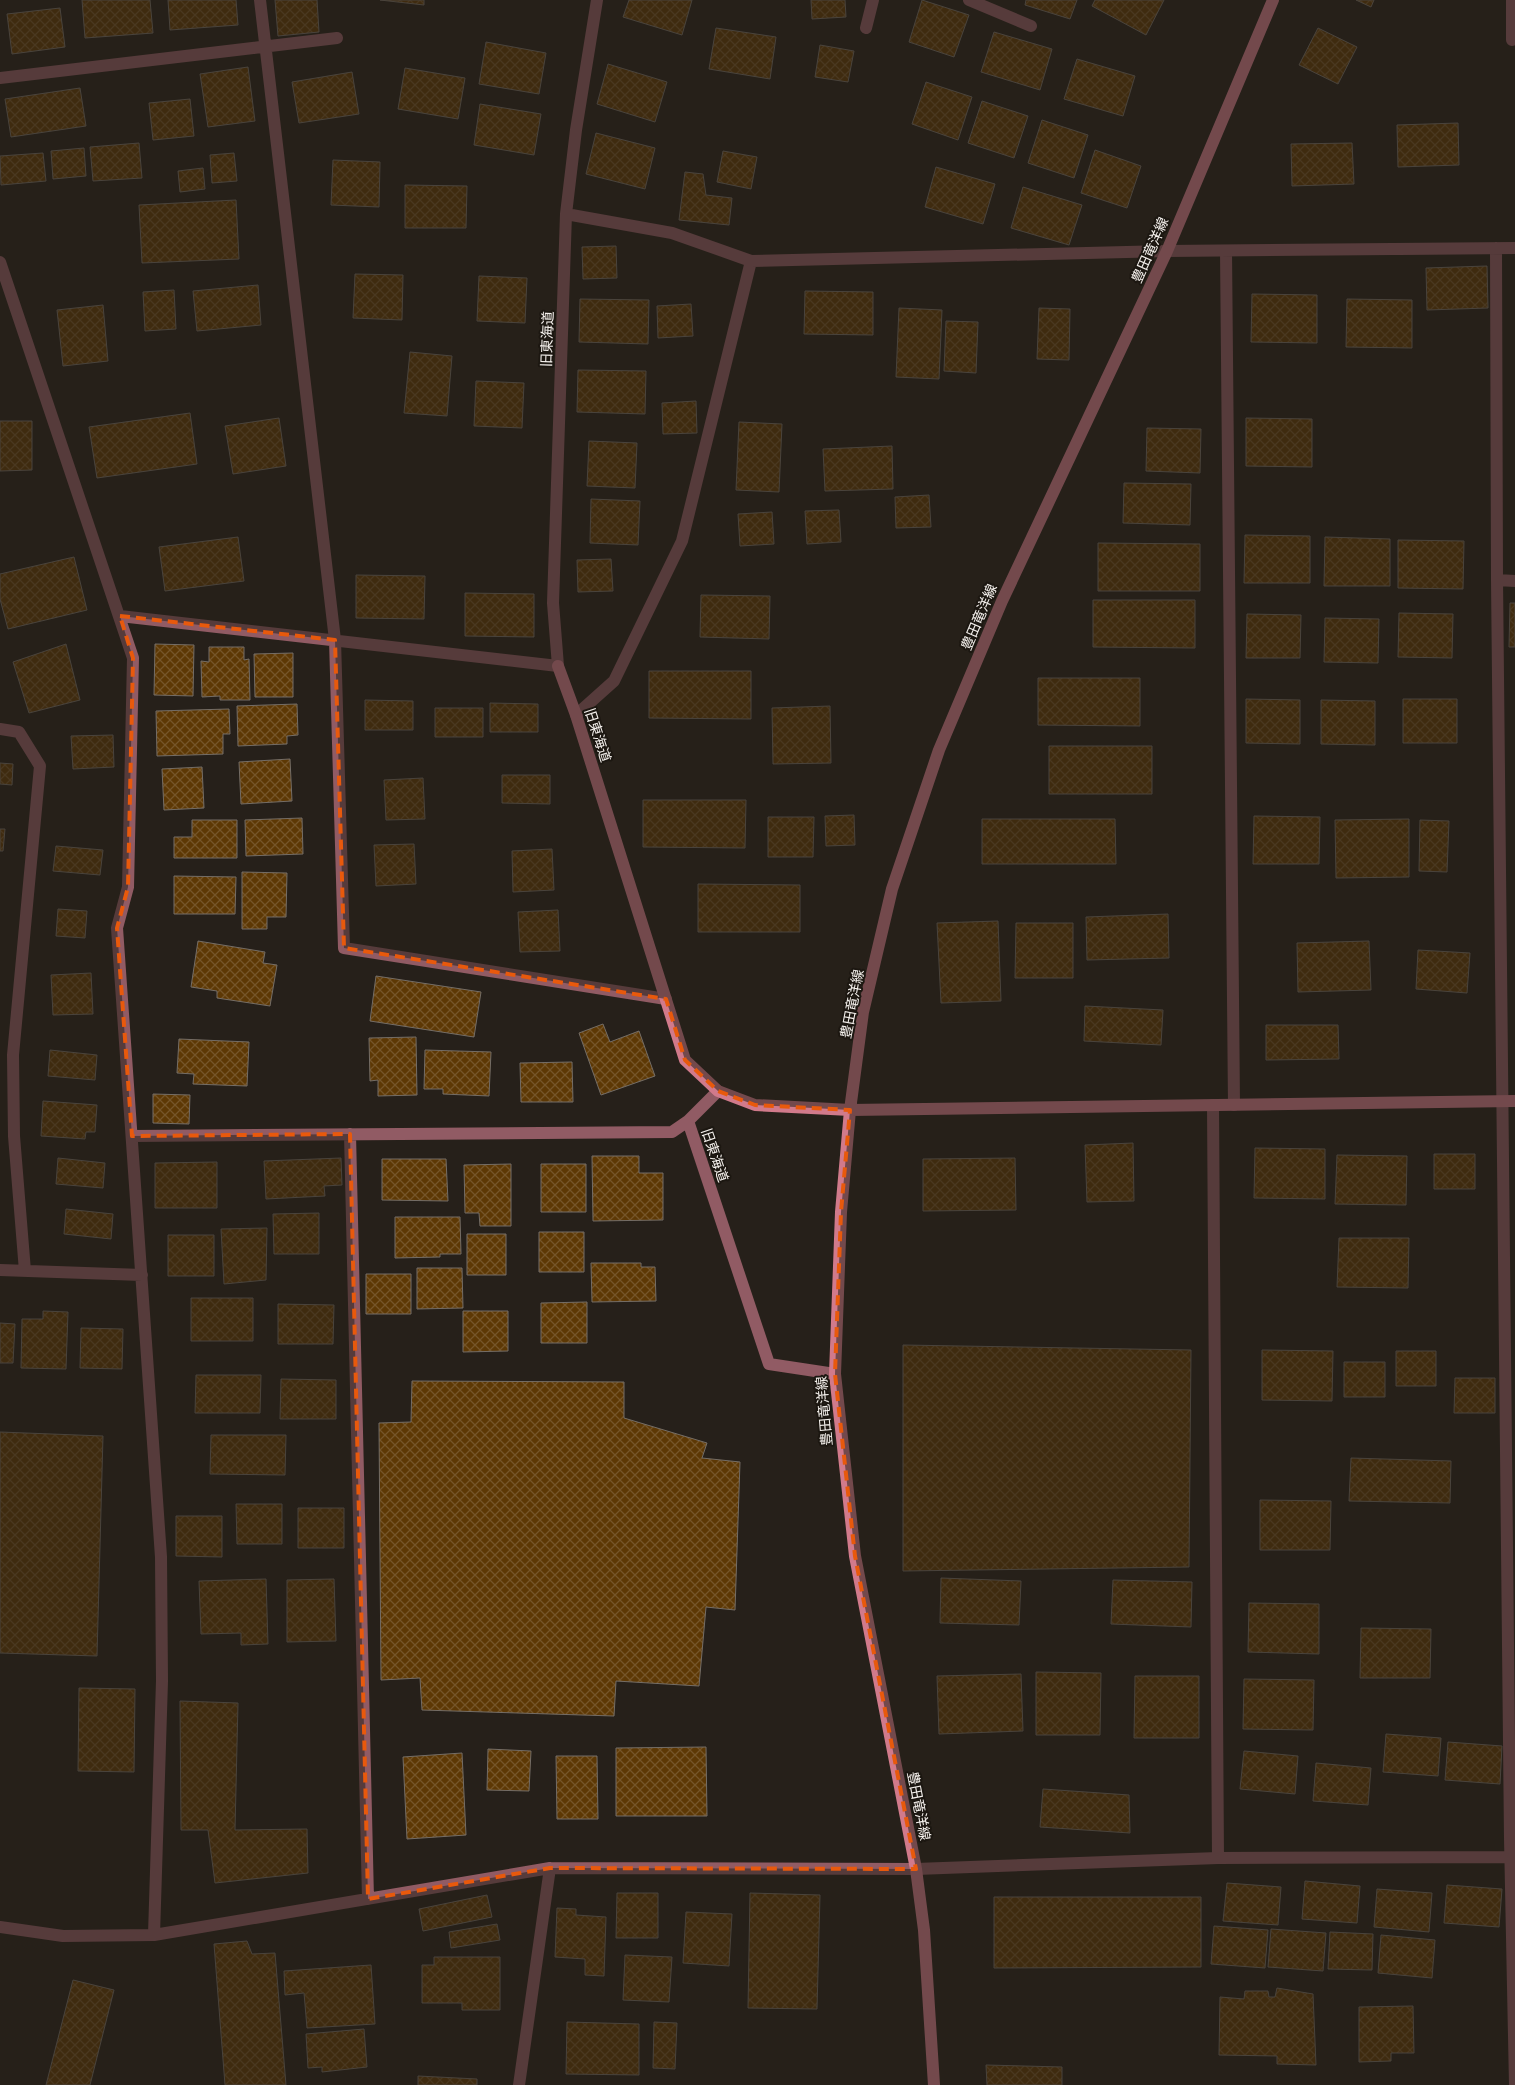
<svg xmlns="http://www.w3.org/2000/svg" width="1515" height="2085" viewBox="0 0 1515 2085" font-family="'Source Serif 4','Noto Sans JP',serif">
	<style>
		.building { fill: url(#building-cross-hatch); stroke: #746d66 }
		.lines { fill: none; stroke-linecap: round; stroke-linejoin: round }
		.street { stroke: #915b64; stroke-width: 12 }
		.secondary { stroke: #d17a8b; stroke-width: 12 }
		.marked { fill: none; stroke: #e8590c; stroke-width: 4; stroke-dasharray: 10 6; stroke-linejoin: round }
		.labels { text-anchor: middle; stroke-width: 4; stroke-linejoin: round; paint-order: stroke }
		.street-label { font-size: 14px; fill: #f5f1ed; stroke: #1c1711 }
	</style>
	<defs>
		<pattern id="building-cross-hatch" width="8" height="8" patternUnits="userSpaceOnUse" patternTransform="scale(1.25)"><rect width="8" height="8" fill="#5d3804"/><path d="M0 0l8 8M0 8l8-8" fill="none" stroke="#755529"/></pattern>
	</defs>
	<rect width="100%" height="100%" fill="#26201a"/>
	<path class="building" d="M82 0H150L153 33 85 38Z
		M168 0H236L238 25 170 30Z
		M275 0H317L319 32 278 36Z
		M380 0H424V5Z
		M629 0H692L682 35 623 17Z
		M811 0H845L846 17 812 19Z
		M922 0 969 15 954 57 909 42Z
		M1026 0H1077L1070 19 1025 5Z
		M1095 0H1164L1146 35 1092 6Z
		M1356 0H1374L1371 7Z
		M60 8 65 47 12 54 7 14Z
		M716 28 776 37 770 79 709 69Z
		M1318 28 1357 47 1338 84 1299 65Z
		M994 32 1052 49 1040 90 981 72Z
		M486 42 546 53 539 94 479 84Z
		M820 45 854 51 848 82 815 77Z
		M1077 59 1135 76 1123 116 1064 99Z
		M608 64 667 82 655 122 597 104Z
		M248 67 255 121 208 127 200 74Z
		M405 68 465 78 458 119 398 109Z
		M352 72 359 114 299 123 292 82Z
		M926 82 972 97 958 140 912 124Z
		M80 88 86 126 11 137 5 99Z
		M190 99 194 136 153 140 149 103Z
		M982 101 1028 116 1014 158 968 143Z
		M480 104 541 114 534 155 474 145Z
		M1042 120 1088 135 1074 178 1028 163Z
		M1458 123 1459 165 1398 167 1397 125Z
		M596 133 655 148 645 189 586 174Z
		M139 143 142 178 93 181 90 147Z
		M1352 143 1354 184 1292 186 1291 144Z
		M84 148 86 176 53 179 51 151Z
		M1095 150 1141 166 1127 208 1081 193Z
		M723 151 757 157 751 189 717 182Z
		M43 153 46 181 1 185 0 156Z
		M234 153 237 181 212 183 210 155Z
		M333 160 380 162 379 207 331 205Z
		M936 167 995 184 983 224 925 207Z
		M203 168 205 189 180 192 178 171Z
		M685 172 703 174 706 195 732 198 729 225 679 220Z
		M405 185 467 186 466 228H405Z
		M1023 187 1082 205 1069 245 1011 228Z
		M236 200 239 259 142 263 139 205Z
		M616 246 617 278 583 279 582 247Z
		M1487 266 1488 308 1427 310 1426 268Z
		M355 274 403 275 402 320 353 318Z
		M479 276 527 278 525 323 477 321Z
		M258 285 261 325 197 331 193 291Z
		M174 290 176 329 145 331 143 292Z
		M805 291 873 292V335L804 334Z
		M1252 294 1317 295V343L1251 342Z
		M580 299 649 300 648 344 579 342Z
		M1347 299 1412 300V348L1346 347Z
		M691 304 693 336 658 338 657 306Z
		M103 305 108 361 63 366 57 310Z
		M899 308 942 310 939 379 896 377Z
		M1039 308 1070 309 1069 360 1037 359Z
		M946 321 978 322 976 373 944 371Z
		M410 352 452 356 447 416 404 413Z
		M578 370 646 371 645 414 577 412Z
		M476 381 524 383 522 428 474 426Z
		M696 401 697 433 663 434 662 403Z
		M190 413 197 464 97 478 89 427Z
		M279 418 286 466 233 474 225 426Z
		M1246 418 1312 419V467L1246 466Z
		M0 421H32V470L0 471Z
		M739 422 782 424 779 492 736 490Z
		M1147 428 1201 429 1200 473 1146 471Z
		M589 441 637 443 635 488 587 486Z
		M892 446 893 489 825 491 823 449Z
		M1124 483 1191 484 1190 525 1123 523Z
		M929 495 931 527 896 528 895 497Z
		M591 499 640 501 638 545 590 543Z
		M839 510 841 542 807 544 805 511Z
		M772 512 774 544 740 546 738 514Z
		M1245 535 1310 536V583H1244Z
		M238 537 244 581 165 591 159 547Z
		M1325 537 1390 539V586H1324Z
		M1398 540 1464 541 1463 589 1398 588Z
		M1098 543 1200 544V591H1098Z
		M74 557 87 610 8 629 0 599V574Z
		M611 559 613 591 578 592 577 560Z
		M356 575 425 576 424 619 356 618Z
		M465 593 534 594V637L465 636Z
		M701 595 770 596 769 639 700 637Z
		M1093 600H1195V648L1093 647Z
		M1510 603H1515V647H1509Z
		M1399 613 1453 614 1452 658 1398 657Z
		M1247 614 1301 615 1300 658H1246Z
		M1325 618 1379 619 1378 663 1324 662Z
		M66 644 80 700 29 713 13 662Z
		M155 644 194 645 193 696 154 695Z
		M209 647H244V660L249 659 250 700H220V696L202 697 201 661 209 662Z
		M293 653V697H255L254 654Z
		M649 671H751V719L649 718Z
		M1038 678H1140V726L1038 725Z
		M1246 699 1300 700V744L1246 743Z
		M1403 699H1457V743H1403Z
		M365 700 413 701V730H365Z
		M1321 700 1375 701V745L1321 744Z
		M490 703 538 704V732H490Z
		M297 704 298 735 287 736V744L238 746 237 706Z
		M830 706 831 763 773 764 772 708Z
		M435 708H483V737H435Z
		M229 709 230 734H223V754L157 756 156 711Z
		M113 735 114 767 73 769 71 736Z
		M1049 746H1152V794H1049Z
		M290 759 292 801 241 804 239 762Z
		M0 763 13 764 12 785 0 784Z
		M202 767 204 808 164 810 162 769Z
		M502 775H550V804L502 803Z
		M423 778 425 819 386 820 384 780Z
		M643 800H746L745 848 643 847Z
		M854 815 855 845 826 846 825 816Z
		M1254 816 1320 817 1319 864H1253Z
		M768 817H814L813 857H768Z
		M302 818 303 854 246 856 245 820Z
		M982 819H1115L1116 864H982Z
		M1409 819V877L1336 878 1335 820Z
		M192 820H237V858H174V837H192Z
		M1420 820 1449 821 1447 872 1419 871Z
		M0 829H5L3 851H0Z
		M414 844 416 884 376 886 374 845Z
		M56 846 103 850 100 875 53 871Z
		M552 849 554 890 513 892 512 851Z
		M242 872 287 873 286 917H267V929H242Z
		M174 876 236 877 235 914H174Z
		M698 884 800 885V932H698Z
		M58 909 87 911 85 938 56 936Z
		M558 910 560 951 520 952 518 912Z
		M1168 914 1169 958 1087 960 1086 917Z
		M998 921 1001 1001 941 1003 937 923Z
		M1016 923H1073V978H1015Z
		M198 941 265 952 263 963 277 965 270 1006 217 998V991L191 987Z
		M1369 941 1371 990 1298 992 1297 943Z
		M1418 950 1470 953 1467 993 1416 989Z
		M91 973 93 1014 53 1015 51 975Z
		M376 976 481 992 474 1037 370 1021Z
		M1085 1006 1163 1010 1161 1045 1084 1041Z
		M603 1024 610 1042 639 1031 655 1076 601 1095 579 1033Z
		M1266 1025H1338L1339 1059 1266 1060Z
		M416 1037 417 1095 378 1096V1080L370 1081 369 1038Z
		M179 1039 249 1042 247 1086 193 1084 194 1074 177 1073Z
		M50 1050 97 1055 95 1080 48 1076Z
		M425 1050 491 1052 489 1096 443 1094V1089H424Z
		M572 1062 573 1102H521L520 1063Z
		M153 1094 190 1095 189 1124 153 1123Z
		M43 1101 97 1105 95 1132H86L85 1139 41 1136Z
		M1133 1143 1134 1201 1087 1202 1085 1145Z
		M1255 1148 1325 1149V1199L1254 1198Z
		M1434 1154H1475V1189H1434Z
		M1337 1155 1407 1156 1406 1205 1335 1204Z
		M592 1156H639V1173H663V1220L593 1221Z
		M58 1158 105 1163 103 1188 56 1184Z
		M341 1158 342 1185 324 1186 325 1196 266 1199 264 1161Z
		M1015 1158 1016 1210 923 1211V1159Z
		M382 1159H446L448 1201 382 1200Z
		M217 1162V1208H155V1163Z
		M511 1164V1226H480L479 1213H465L464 1165Z
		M541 1164H586V1212H541Z
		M66 1209 113 1214 111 1239 64 1234Z
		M319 1213V1254H274L273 1214Z
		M395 1217H460L461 1254H440V1257L395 1258Z
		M267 1228 266 1280 224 1284 221 1229Z
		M539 1232H584V1272H539Z
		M467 1234H506V1275H467Z
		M168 1235H214V1276H168Z
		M1339 1238H1409L1408 1288 1337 1287Z
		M591 1263H641V1267H655L656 1301 592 1302Z
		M417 1268H462L463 1308 417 1309Z
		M366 1274H411V1314H366Z
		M191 1298H253V1341H191Z
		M587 1302V1343H541V1303Z
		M278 1304 334 1305 333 1344H278Z
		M43 1311 68 1312 66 1369 21 1368 22 1319H43Z
		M463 1311H508V1351L463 1352Z
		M0 1323 15 1324 13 1363H0Z
		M81 1328 123 1329 122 1369 80 1368Z
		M903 1345 1191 1350 1189 1567 903 1571Z
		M1262 1350 1333 1351 1332 1401 1262 1400Z
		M1396 1351H1436V1386H1396Z
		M1344 1362H1385V1397H1344Z
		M196 1375H261L260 1413H195Z
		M1455 1378H1495V1413H1454Z
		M281 1379 336 1380V1419H280Z
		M412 1381 624 1382V1418L707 1443 702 1458 740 1462 735 1610 706 1607 699 1686 616 1681 614 1716 422 1710 420 1678 381 1680 379 1423 411 1422Z
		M0 1432 103 1436 97 1656 0 1653Z
		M211 1435H286L285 1475 210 1474Z
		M1351 1458 1451 1461 1450 1503 1349 1501Z
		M1260 1500 1331 1501 1330 1550H1260Z
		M236 1504H282V1544H237Z
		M298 1508H344V1548H298Z
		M176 1516H222V1557L176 1556Z
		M941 1578 1021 1581 1019 1625 940 1623Z
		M266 1579 268 1644 241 1645V1633L201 1634 199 1581Z
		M334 1579 336 1641 287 1642V1580Z
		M1113 1580 1192 1582 1191 1627 1111 1624Z
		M1249 1603 1319 1604V1654L1248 1652Z
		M1361 1628 1431 1629 1430 1678H1360Z
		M1036 1672 1101 1673 1100 1735H1036Z
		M1021 1674 1023 1731 939 1734 937 1676Z
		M1135 1676H1199V1738H1134Z
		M1244 1679 1314 1680 1313 1730 1243 1729Z
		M79 1688 135 1689 134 1772 78 1771Z
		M180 1701 238 1703 235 1830 307 1829 308 1873 215 1883 208 1830H181Z
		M1386 1734 1441 1738 1438 1776 1383 1772Z
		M1448 1742 1502 1746 1500 1784 1445 1780Z
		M706 1747 707 1816H616V1748Z
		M488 1749 531 1751 529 1791 487 1790Z
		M1244 1751 1298 1756 1295 1794 1240 1789Z
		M462 1753 466 1835 407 1839 403 1757Z
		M556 1756H597L598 1819H557Z
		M1316 1763 1371 1768 1368 1805 1313 1801Z
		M1043 1789 1129 1795 1130 1833 1040 1827Z
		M1305 1881 1360 1886 1357 1923 1302 1919Z
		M1227 1883 1281 1887 1278 1925 1223 1921Z
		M1447 1885 1502 1889 1499 1927 1444 1923Z
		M1377 1889 1432 1893 1429 1932 1374 1927Z
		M617 1893H658V1938H616Z
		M750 1893 820 1895 817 2009 748 2008Z
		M487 1895 492 1917 423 1931 419 1909Z
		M994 1897H1201V1967L994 1968Z
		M557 1908 576 1909V1915L606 1917 604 1976 585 1975V1959L555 1957Z
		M686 1912 732 1914 729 1966 683 1963Z
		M497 1924 500 1940 451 1948 449 1932Z
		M1214 1926 1268 1930 1265 1968 1211 1964Z
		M1271 1929 1326 1933 1323 1971 1268 1967Z
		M1330 1932 1373 1934 1372 1970 1328 1969Z
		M1381 1935 1435 1940 1432 1978 1378 1973Z
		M247 1941 252 1954 275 1953 286 2085H225L214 1944Z
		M625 1955 672 1957 669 2002 623 2000Z
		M434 1957H500V2010H462V2003H422V1965H434Z
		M371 1965 375 2024 307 2028 304 1993 285 1995 284 1971Z
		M73 1980 114 1990 90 2085H46Z
		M1277 1988 1313 1994 1316 2065 1277 2064V2056L1219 2055 1220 1997 1244 1999 1245 1991H1268L1269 1997H1275Z
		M1413 2006 1414 2053H1391V2061L1359 2062V2007Z
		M567 2022 639 2024V2075L566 2074Z
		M654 2022 677 2023 675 2069 653 2068Z
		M364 2029 367 2067 322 2072V2067L308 2068 306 2034Z
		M986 2065 1062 2067V2085H987Z
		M418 2076 477 2079V2085H418Z"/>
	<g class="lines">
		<path class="street" d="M260 0 335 640 344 948 666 999
			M969 0 1031 26
			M1512 0V40
			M866 28 873 0
			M0 78 337 38
			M566 214 672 233 751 261
			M1496 248 1497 580 1510 1838 1515 2085
			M1226 251 1234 1105
			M0 262 133 658 128 887 117 928 161 1557 162 1681 154 1935
			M1497 580 1515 581
			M120 616 558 666 553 603 566 214 576 130 597 0
			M576 715 614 681 682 541 751 261 1167 251 1515 248
			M0 729 19 732 40 766 13 1055 14 1136 25 1271
			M1213 1105 1218 1858
			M688 1121 769 1364 835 1374
			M350 1134 368 1899
			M132 1136 672 1132 688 1121 718 1091
			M0 1270 142 1275
			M0 1927 63 1936 154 1935 550 1868 916 1869 1218 1858 1515 1857
			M519 2085 550 1868"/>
		<path class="secondary" d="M558 666 576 715 685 1060 718 1091 755 1105 850 1110 1515 1101
			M934 2085 924 1930 916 1869 855 1556 835 1374 841 1212 850 1110 863 1012 892 889 939 750 1002 601 1167 251 1273 0"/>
	</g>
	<path d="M0 0H1515V2085H0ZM120 616 335 640 344 948 666 999 685 1060 718 1091 755 1105 850 1110 841 1212 835 1374 855 1556 916 1869 550 1868 368 1899 350 1134 132 1136 117 928 128 887 133 658Z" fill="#26201a" fill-opacity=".55" fill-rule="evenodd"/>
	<path class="marked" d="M120 616 335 640 344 948 666 999 685 1060 718 1091 755 1105 850 1110 841 1212 835 1374 855 1556 916 1869 550 1868 368 1899 350 1134 132 1136 117 928 128 887 133 658Z"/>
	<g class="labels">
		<g class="street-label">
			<text transform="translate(1150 250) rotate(-66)" y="5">豊田竜洋線</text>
			<text transform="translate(547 339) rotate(-88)" y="5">旧東海道</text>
			<text transform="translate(979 617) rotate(-67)" y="5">豊田竜洋線</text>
			<text transform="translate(598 735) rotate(72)" y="5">旧東海道</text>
			<text transform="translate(852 1004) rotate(-79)" y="5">豊田竜洋線</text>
			<text transform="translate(715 1155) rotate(71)" y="5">旧東海道</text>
			<text transform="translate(824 1411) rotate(-95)" y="5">豊田竜洋線</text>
			<text transform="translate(919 1806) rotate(79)" y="5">豊田竜洋線</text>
		</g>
	</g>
</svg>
